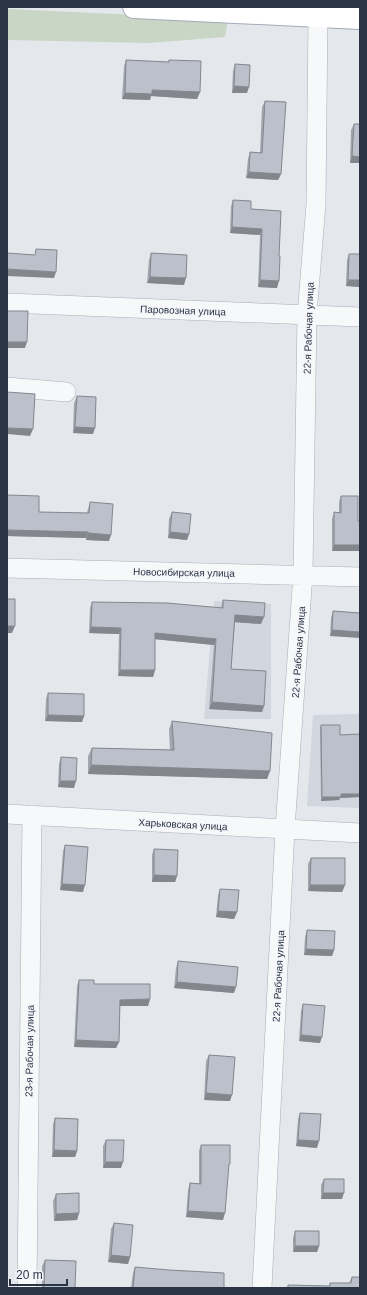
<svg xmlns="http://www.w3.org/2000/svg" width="367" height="1295" viewBox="0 0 367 1295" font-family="Arial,sans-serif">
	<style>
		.built { fill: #d2d6de }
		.green { fill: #c9d6c5 }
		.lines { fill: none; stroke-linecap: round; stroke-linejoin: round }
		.minor-casing { stroke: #a9aeb7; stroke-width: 20 }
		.major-casing { stroke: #a3abb8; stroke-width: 24 }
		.minor { stroke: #f7f8fa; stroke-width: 19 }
		.major { stroke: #fff; stroke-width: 22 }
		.wall { fill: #a1a5ae }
		.shaded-wall { fill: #83868d }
		.building { fill: #bbc0ca; stroke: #83868d }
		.labels { text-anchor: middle; stroke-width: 3; stroke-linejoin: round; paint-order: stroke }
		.street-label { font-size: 10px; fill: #2b3445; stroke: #f4f6f9 }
	</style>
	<rect width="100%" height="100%" fill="#e4e7ec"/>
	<path class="built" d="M214 601 271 604V719H204Z
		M360 714V808L307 806 313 715Z"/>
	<path class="green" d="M7 9 228 19 225 37 149 43 7 40Z"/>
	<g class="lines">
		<g class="minor-casing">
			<path id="minor" d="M7 303 360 317
				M7 387 66 392
				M7 568 360 577
				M7 814 360 833
				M27 1288 32 815
				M262 1288 285 829 303 574 307 315 316 204 318 16"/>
		</g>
		<g class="major-casing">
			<path id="major" d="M134 7 360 18"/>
		</g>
		<use href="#minor" class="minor"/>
		<use href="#major" class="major"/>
	</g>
	<path class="wall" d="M126 60 168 62 169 60 200 92 197 99 151 96 150 100 122 99 124 66Z
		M235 64 247 93H232L233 71Z
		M265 101 281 174 278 180 246 178 248 159 250 152 260 153 262 107Z
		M354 124H360V163H350L351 130Z
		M233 200 251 209 281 211 277 288 258 287 260 235 230 233 231 206Z
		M151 253 184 285 147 283 149 260Z
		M349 254H360V287L346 286 347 260Z
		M77 396 93 434 73 433 74 403Z
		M7 495 39 512 87 513 88 509 90 502 109 541 86 540V538L7 536Z
		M341 496 358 521H360V551H332V519L334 512H339V502Z
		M172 512 189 534 187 540 168 538 169 519Z
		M223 600 261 624 235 622 231 669 264 706 262 712 209 709 214 645 155 639V670L153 677 118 676 119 634 89 633 90 608 92 602 221 608Z
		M333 611 360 613 330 636 331 618Z
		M48 693 84 716 82 722 45 721 46 699Z
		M172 721 270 771 267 779 88 774V756L92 748 170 750 169 729Z
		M321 725 340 735 360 734V797L340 798 339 800 321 801 320 728Z
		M61 757 74 788 58 787 59 764Z
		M65 845 83 892 60 890 63 851Z
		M154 849 177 876 175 882H152V855Z
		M311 858 345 885 342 892 308 891V864Z
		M220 889 237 912 234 919 216 917 218 895Z
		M307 930 334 950 332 956 304 955 305 937Z
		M178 961 234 993 174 988 176 968Z
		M79 980 150 999 148 1006H120L119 1042 116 1048 74 1047 77 986Z
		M303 1004 320 1043 299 1041 301 1011Z
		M209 1055 230 1101 204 1100 206 1061Z
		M300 1113 317 1148 296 1146 298 1119Z
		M55 1118 77 1151 75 1157H52L53 1124Z
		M106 1140 121 1168H103V1146Z
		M201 1145 228 1170 223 1220 186 1217 188 1190 190 1183 199 1184V1151Z
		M324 1179 342 1199H321V1185Z
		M56 1194 79 1213 77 1220 54 1221 53 1201Z
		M114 1223 130 1257 128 1264 108 1262 111 1229Z
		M295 1231 319 1246 317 1252H293V1238Z
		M45 1260 75 1288H42V1266Z
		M135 1267 224 1288H131L133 1273Z
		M352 1277 360 1288H287L288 1285 329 1286 330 1283H349Z"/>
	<path class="shaded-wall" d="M234 86 249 87 247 93H232Z
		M152 90 200 92 197 99 151 96 150 100 122 99 125 93Z
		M352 156 360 157V163H350Z
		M249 172 281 174 278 180 246 178Z
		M232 227 262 229 260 235 230 233Z
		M7 269 56 272 54 278 7 276Z
		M150 277 186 278 184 285 147 283Z
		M260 280 279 281 277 288 258 287Z
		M348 280H360V287L346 286Z
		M7 342H27L25 348H7Z
		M75 427 95 428 93 434 73 433Z
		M7 428 33 429 30 436 7 434Z
		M7 530 88 532 86 538 7 536Z
		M170 532 189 534 187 540 168 538Z
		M88 533 111 535 109 541 86 540Z
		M334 545H360V551H332Z
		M235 615 264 617 261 624 233 622Z
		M7 626H15L12 633H7Z
		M91 627 121 628 119 634 89 633Z
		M332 630 360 632V638L330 636Z
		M155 633 216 639 214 645 153 639Z
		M120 670H155L153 677 118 676Z
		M212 702 264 706 262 712 209 709Z
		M48 715 84 716 82 722 45 721Z
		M91 765 270 771 267 779 88 774Z
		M60 781H76L74 788 58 787Z
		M341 794H360V797L340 798 339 800 321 801 322 797Z
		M154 875 177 876 175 882H152Z
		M62 884 85 885 83 892 60 890Z
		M310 885H345L342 892 308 891Z
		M218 911 237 912 234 919 216 917Z
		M306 949 334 950 332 956 304 955Z
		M177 982 236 987 234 993 174 988Z
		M150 999 148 1006H118L120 1000Z
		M301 1035 322 1037 320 1043 299 1041Z
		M76 1040 119 1042 116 1048 74 1047Z
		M206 1093 232 1095 230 1101 204 1100Z
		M298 1140 319 1141 317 1148 296 1146Z
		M54 1150 77 1151 75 1157H52Z
		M105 1162H123L121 1168H103Z
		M323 1193H344L342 1199H321Z
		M188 1211 225 1213 223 1220 186 1217Z
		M79 1213 77 1220 54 1221 56 1214Z
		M295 1246H319L317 1252H293Z
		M111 1255 130 1257 128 1264 108 1262Z"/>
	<path class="building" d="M126 60 169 62V60L201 61 200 92 152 90V94L125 93Z
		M235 64 250 65 249 87 234 86Z
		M265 101 286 102 281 174 249 172 250 152 262 153Z
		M354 124H360V157L352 156Z
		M233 200 251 201V209L281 211 279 256H280L279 281 260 280 262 229 232 227Z
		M36 249 57 250 56 272 7 269V253L35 255Z
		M151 253 187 255 186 278 150 277Z
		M349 254H360V280H348Z
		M7 311H28L27 342H7Z
		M7 392 35 394 33 429 7 428Z
		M77 396 96 397 95 428 75 427Z
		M7 495 39 496V512L89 513 90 502 113 504 111 535 88 533V532L7 530Z
		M341 496H358V521H360V545H334V512L341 513Z
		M172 512 191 514 189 534 170 532Z
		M7 599H15V626H7Z
		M223 600 265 603 264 617 235 615 231 669 266 671 264 706 212 702 216 639 155 633V670H120L121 628 91 627 92 602 167 603 223 608Z
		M333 611 360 613V632L332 630Z
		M48 693 84 694V716L48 715Z
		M172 721 272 733 270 771 91 765 92 748 174 750Z
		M321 725H340V735L360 734V794H341V797H322Z
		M61 757 77 758 76 781H60Z
		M65 845 88 847 85 885 62 884Z
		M154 849 178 850 177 876 154 875Z
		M311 858H345V885H310Z
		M220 889 239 890 237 912 218 911Z
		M307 930 335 931 334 950 306 949Z
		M178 961 238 967 236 987 177 982Z
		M79 980H94V984H150V999L120 1000 119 1042 76 1040Z
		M303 1004 325 1006 322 1037 301 1035Z
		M209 1055 235 1057 232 1095 206 1093Z
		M300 1113 321 1114 319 1141 298 1140Z
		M55 1118 78 1119 77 1151 54 1150Z
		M106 1140H124L123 1162H105Z
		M201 1145H230V1164H229L225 1213 188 1211 190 1183 201 1184Z
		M324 1179H344V1193H323Z
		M79 1193V1213L56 1214V1194Z
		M114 1223 133 1225 130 1257 111 1255Z
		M295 1231H319V1246H295Z
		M45 1260 76 1261 75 1288H44Z
		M135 1267 169 1270 224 1273V1288H133Z
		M352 1277H360V1288H288V1285L330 1286V1283H351Z"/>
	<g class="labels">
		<g class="street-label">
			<text transform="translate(183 310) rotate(2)" y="4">Паровозная улица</text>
			<text transform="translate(308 328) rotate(-88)" y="4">22-я Рабочая улица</text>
			<text transform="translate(184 572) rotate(1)" y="4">Новосибирская улица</text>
			<text transform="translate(298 652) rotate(-86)" y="4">22-я Рабочая улица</text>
			<text transform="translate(183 824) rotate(3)" y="4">Харьковская улица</text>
			<text transform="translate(278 976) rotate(-87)" y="4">22-я Рабочая улица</text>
			<text transform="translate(29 1051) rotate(-89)" y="4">23-я Рабочая улица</text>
		</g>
	</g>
	<rect width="367" height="1295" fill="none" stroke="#2b3445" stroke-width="16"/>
	<path d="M10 1279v6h57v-6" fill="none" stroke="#2b3445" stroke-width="2"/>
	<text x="16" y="1279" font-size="12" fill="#2b3445" stroke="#f4f6f9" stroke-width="3" paint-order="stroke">20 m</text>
</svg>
